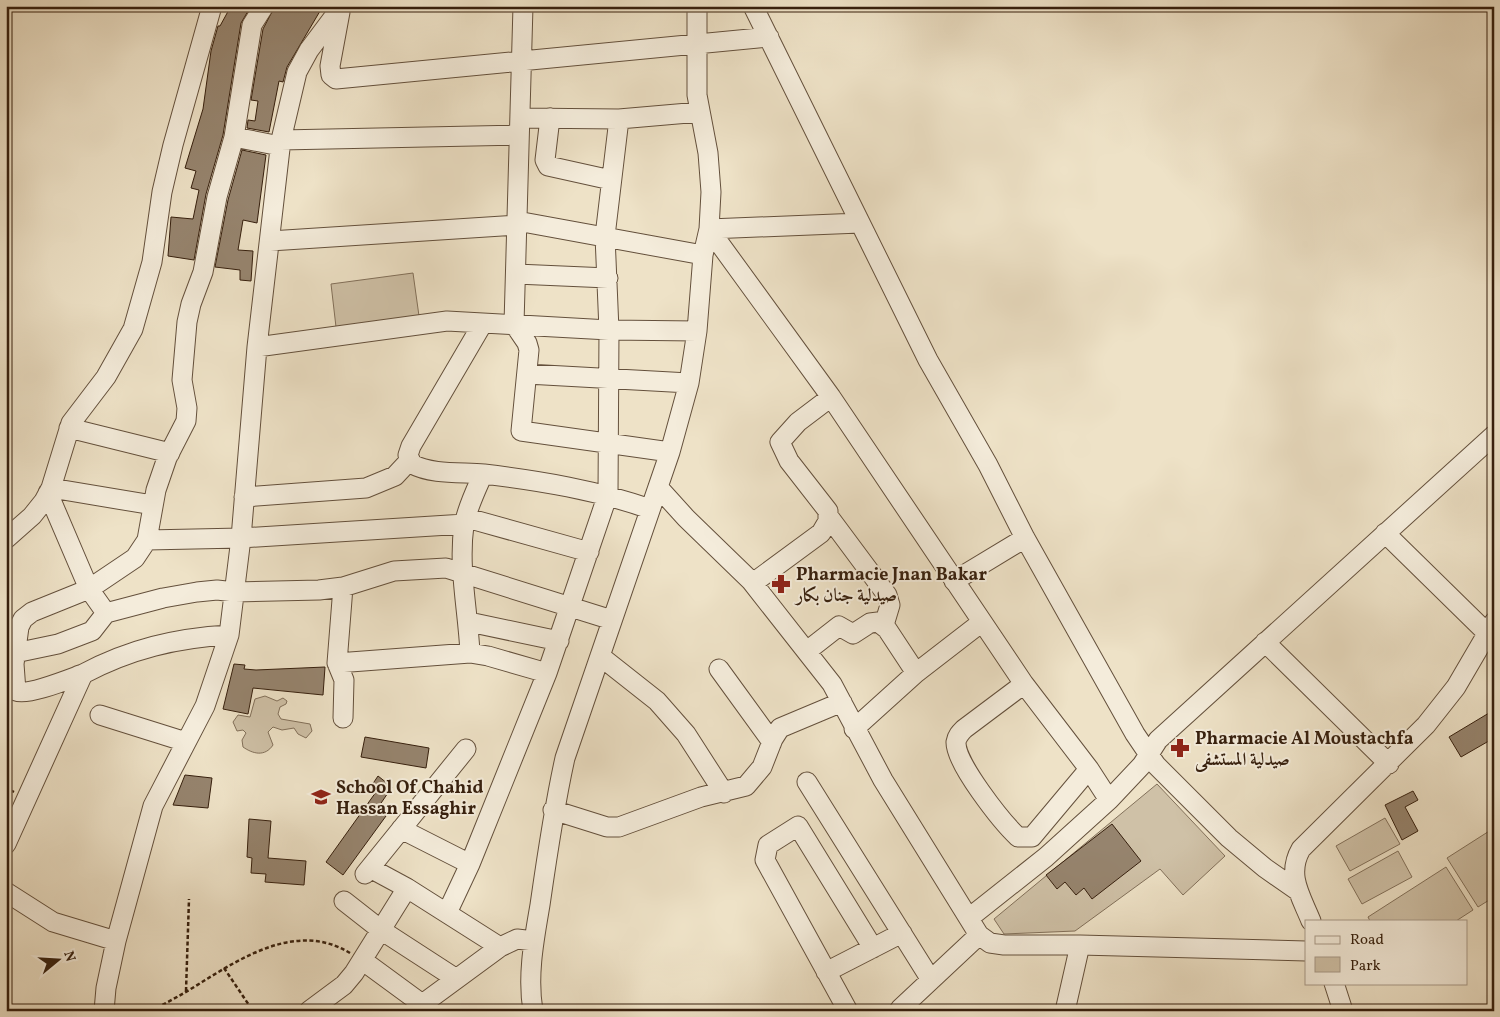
<svg xmlns="http://www.w3.org/2000/svg" width="1500" height="1017" viewBox="0 0 1500 1017" font-family="Vollkorn,Amiri,serif">
	<style>
		.green { fill: #cfc1a7; stroke: #82705a }
		.building { fill: #96846e; stroke: #361f0d }
		.lines { fill: none; stroke-linecap: round; stroke-linejoin: round }
		.minor-casing { stroke: #64503c; stroke-width: 21 }
		.path { stroke: #361f0d; stroke-width: 2.5; stroke-dasharray: 4 2.5; stroke-linecap: butt }
		.minor { stroke: #f4ecdb; stroke-width: 19 }
		.labels { text-anchor: middle; stroke-width: 4; stroke-linejoin: round; paint-order: stroke }
		.poi-label { font-size: 18px; font-weight: bold; fill: #361f0d; stroke: #f4ecdb; text-anchor: start }
	</style>
	<rect width="100%" height="100%" fill="#eee2c7"/>
	<filter id="stains"><feTurbulence type="fractalNoise" baseFrequency=".004" numOctaves="4"/><feColorMatrix values="0 0 0 0 .2 0 0 0 0 .09 0 0 0 0 .02 0 0 0 .5 -.17"/></filter>
	<radialGradient id="worn" r=".72"><stop offset=".6" stop-color="#630" stop-opacity="0"/><stop offset="1" stop-color="#630" stop-opacity=".3"/></radialGradient>
	<path class="green" d="M413 273 419 316 336 327 331 284Z
		M265 696 277 701 283 698 287 701 286 704 280 707 278 714 281 719 310 724 312 731 306 738 298 734 294 728 282 730 273 727 268 732 273 745C265 757 253 754 243 747L242 740 246 733 243 730 237 731 233 722 238 715 250 717 255 699Z
		M1157 784 1225 856 1183 895 1160 869 1075 931 1004 934 994 919Z
		M1385 818 1400 844 1350 871 1336 846Z
		M1494 828V897L1478 907 1447 858Z
		M1398 851 1412 877 1362 904 1348 879Z
		M1446 867 1473 910 1456 921H1370L1368 917Z"/>
	<path class="building" d="M231 6H251L241 23 223 135 206 194 194 260 168 256 171 217 193 219 199 190 191 188 196 171 185 168 203 109 211 51 218 26H220Z
		M275 6H323L287 67 283 82 279 81 269 132 247 128 248 120 255 121 258 101 251 100 263 29Z
		M242 150 266 155 257 223 243 220 238 250 253 251 251 281 240 280V270L215 267 228 200Z
		M234 664 245 665 244 669 256 670 325 667 323 695 253 688 248 714 223 709Z
		M1494 710V738L1461 757 1449 737Z
		M365 737 429 748 426 768 361 757Z
		M185 775 212 778 208 808 173 805Z
		M378 776 392 787 377 809 386 816 343 875 326 862 376 792 370 788Z
		M1413 791 1418 800 1405 807 1418 831 1402 840 1385 805Z
		M249 819 271 821 268 858 306 861 304 885 265 882 266 874 251 873 252 858 247 857Z
		M1112 824 1141 861 1092 899 1084 888 1076 895 1065 882 1057 889 1046 875Z"/>
	<g class="lines">
		<g class="minor-casing">
			<path id="minor" d="M523 6 514 324 527 343 529 350 521 431 670 452
				M753 6 928 360 988 465 1025 538 1135 734 1156 765 1229 838 1265 868 1298 891
				M340 12 330 66 331 75 336 79 769 37
				M520 118 619 119 700 112
				M550 118 545 160 548 166 611 180
				M234 137 280 146
				M281 140 519 135
				M517 221 703 255
				M709 229 831 397 1024 684 1089 769 1109 800
				M709 229 860 223
				M270 241 517 225
				M516 274 608 278
				M483 323 411 446 408 455 412 464C432 475 462 472 484 474 541 481 596 490 650 509
				M257 347 447 321 609 330 697 331
				M527 374 689 383
				M69 428 170 453
				M658 487 686 518 751 581 832 684 883 780 979 935 990 943 1004 945H1080L1306 951
				M51 488 153 505
				M48 493 89 589 106 613 163 598 197 592 217 590 235 592 319 590 343 587 394 571 446 568 612 620
				M244 497 366 488 395 476 409 461
				M829 517 887 595 890 605 884 625
				M467 518 589 552
				M1385 533 1488 634
				M6 539 32 516 44 501 51 488 71 423 106 377 133 329 152 262 162 192 173 145 212 6
				M147 540 241 538 465 524
				M954 581 1025 538
				M753 583 821 533 828 521V511L789 461 780 442 798 422 831 397
				M343 587 337 663 344 680 343 718
				M469 622 559 641
				M1265 642 1389 764
				M807 651 839 626 853 634 870 623 878 622 887 629 916 673
				M15 653 58 644 92 631 106 613
				M470 653C468 610 458 568 464 525 467 508 476 490 483 474
				M600 656 657 701 686 734 724 793
				M337 663 470 653 488 656 547 673
				M719 669 772 742
				M83 674C69 679 28 696 16 691L14 664 19 627 23 619 32 612 89 589 135 558 147 540 156 490 167 458 186 421 187 408 182 380 187 322 191 304 203 272 217 197 234 137 252 25 264 6
				M1024 684 964 729C960 733 957 736 956 742 955 763 1002 822 1018 837H1032L1089 769
				M100 715 186 742
				M854 729 916 673 982 622
				M807 782 931 980
				M553 810 607 827H619L701 797 746 786 762 767 773 739 780 728 842 702
				M401 829 470 864
				M6 844 83 674C130 649 176 638 229 635
				M370 868 407 888 500 947
				M365 874 466 749
				M6 892 53 922 116 941
				M344 901 381 930 455 978
				M447 913 470 864 547 673 608 494 609 330 605 236 619 119
				M969 918 1046 857 1109 800 1142 765 1158 740 1494 435
				M1311 921C1301 896 1286 875 1301 849L1426 725 1456 687 1494 622
				M362 960 422 1004
				M826 972 902 933
				M1334 983 1343 1011
				M900 1009 979 935
				M104 1011 106 988 116 941 153 806 205 706 229 635 241 538 257 347 281 140 297 72 309 50 342 6
				M309 1011 344 985 354 973 407 888
				M413 1011 500 947 517 939 534 941
				M533 1011C527 976 534 940 540 905 547 856 554 807 565 758L670 452 689 383 697 331 703 255 709 229 711 192 708 153 697 95V6
				M848 1011 765 860 768 845 798 826 873 948
				M1065 1011 1080 945"/>
		</g>
		<path class="path" d="M6 788 14 792
			M224 968 253 1011
			M186 991 189 899
			M151 1011C168 1002 185 993 202 982 246 955 299 922 350 953"/>
		<use href="#minor" class="minor"/>
	</g>
	<defs>
		<g id="pharmacy-bare" transform="scale(1.5)"><path d="M-2-6h4v4h4v4h-4v4h-4v-4h-4v-4h4Z" fill="#8f2418" stroke="#f4ecdb" stroke-width="2.5" paint-order="stroke"/></g>
		<g id="school-bare" transform="scale(1.5)"><path d="M0-5L7-2L0 1L-7-2ZM-4 1L0 2.5L4 1V4Q0 6-4 4Z" fill="#8f2418" stroke="#f4ecdb" stroke-width="2.5" paint-order="stroke"/></g>
	</defs>
	<g fill-rule="evenodd">
		<use href="#pharmacy-bare" x="781" y="584"/>
		<use href="#pharmacy-bare" x="1180" y="748"/>
		<use href="#school-bare" x="321" y="797"/>
	</g>
	<g class="labels">
		<g class="poi-label">
			<text x="796" y="580">Pharmacie Jnan Bakar<tspan x="796" dy="21">صيدلية جنان بكار</tspan></text>
			<text x="1195" y="744">Pharmacie Al Moustachfa<tspan x="1195" dy="21">صيدلية المستشفى</tspan></text>
			<text x="336" y="793">School Of Chahid<tspan x="336" dy="21">Hassan Essaghir</tspan></text>
		</g>
	</g>
	<rect width="1500" height="1017" fill="none" stroke="#eee2c7" stroke-width="25"/>
	<rect x="8" y="8" width="1485" height="1002" fill="none" stroke="#361f0d" stroke-width="2.5"/>
	<rect x="12" y="12" width="1475" height="992" fill="none" stroke="#361f0d"/>
	<rect x="1305" y="920" width="162" height="65" fill="#f4ecdb" stroke="#a89a89"/>
	<rect x="1315" y="936" width="25" height="8" fill="#f4ecdb" stroke="#a89a89"/>
	<text x="1350" y="944" font-size="15" fill="#361f0d">Road</text>
	<rect x="1315" y="957" width="25" height="15" fill="#cfc1a7" stroke="#a89a89"/>
	<text x="1350" y="970" font-size="15" fill="#361f0d">Park</text>
	<g transform="translate(58 960) rotate(72)" stroke="#f4ecdb" stroke-width="4" paint-order="stroke">
	<path d="M0-4L9 19L0 12L-9 19Z" fill="#361f0d"/>
	<text y="-8" font-size="14" font-weight="bold" text-anchor="middle" fill="#361f0d">N</text>
	</g>
	<rect width="100%" height="100%" filter="url(#stains)"/>
	<rect width="100%" height="100%" fill="url(#worn)"/>
</svg>
